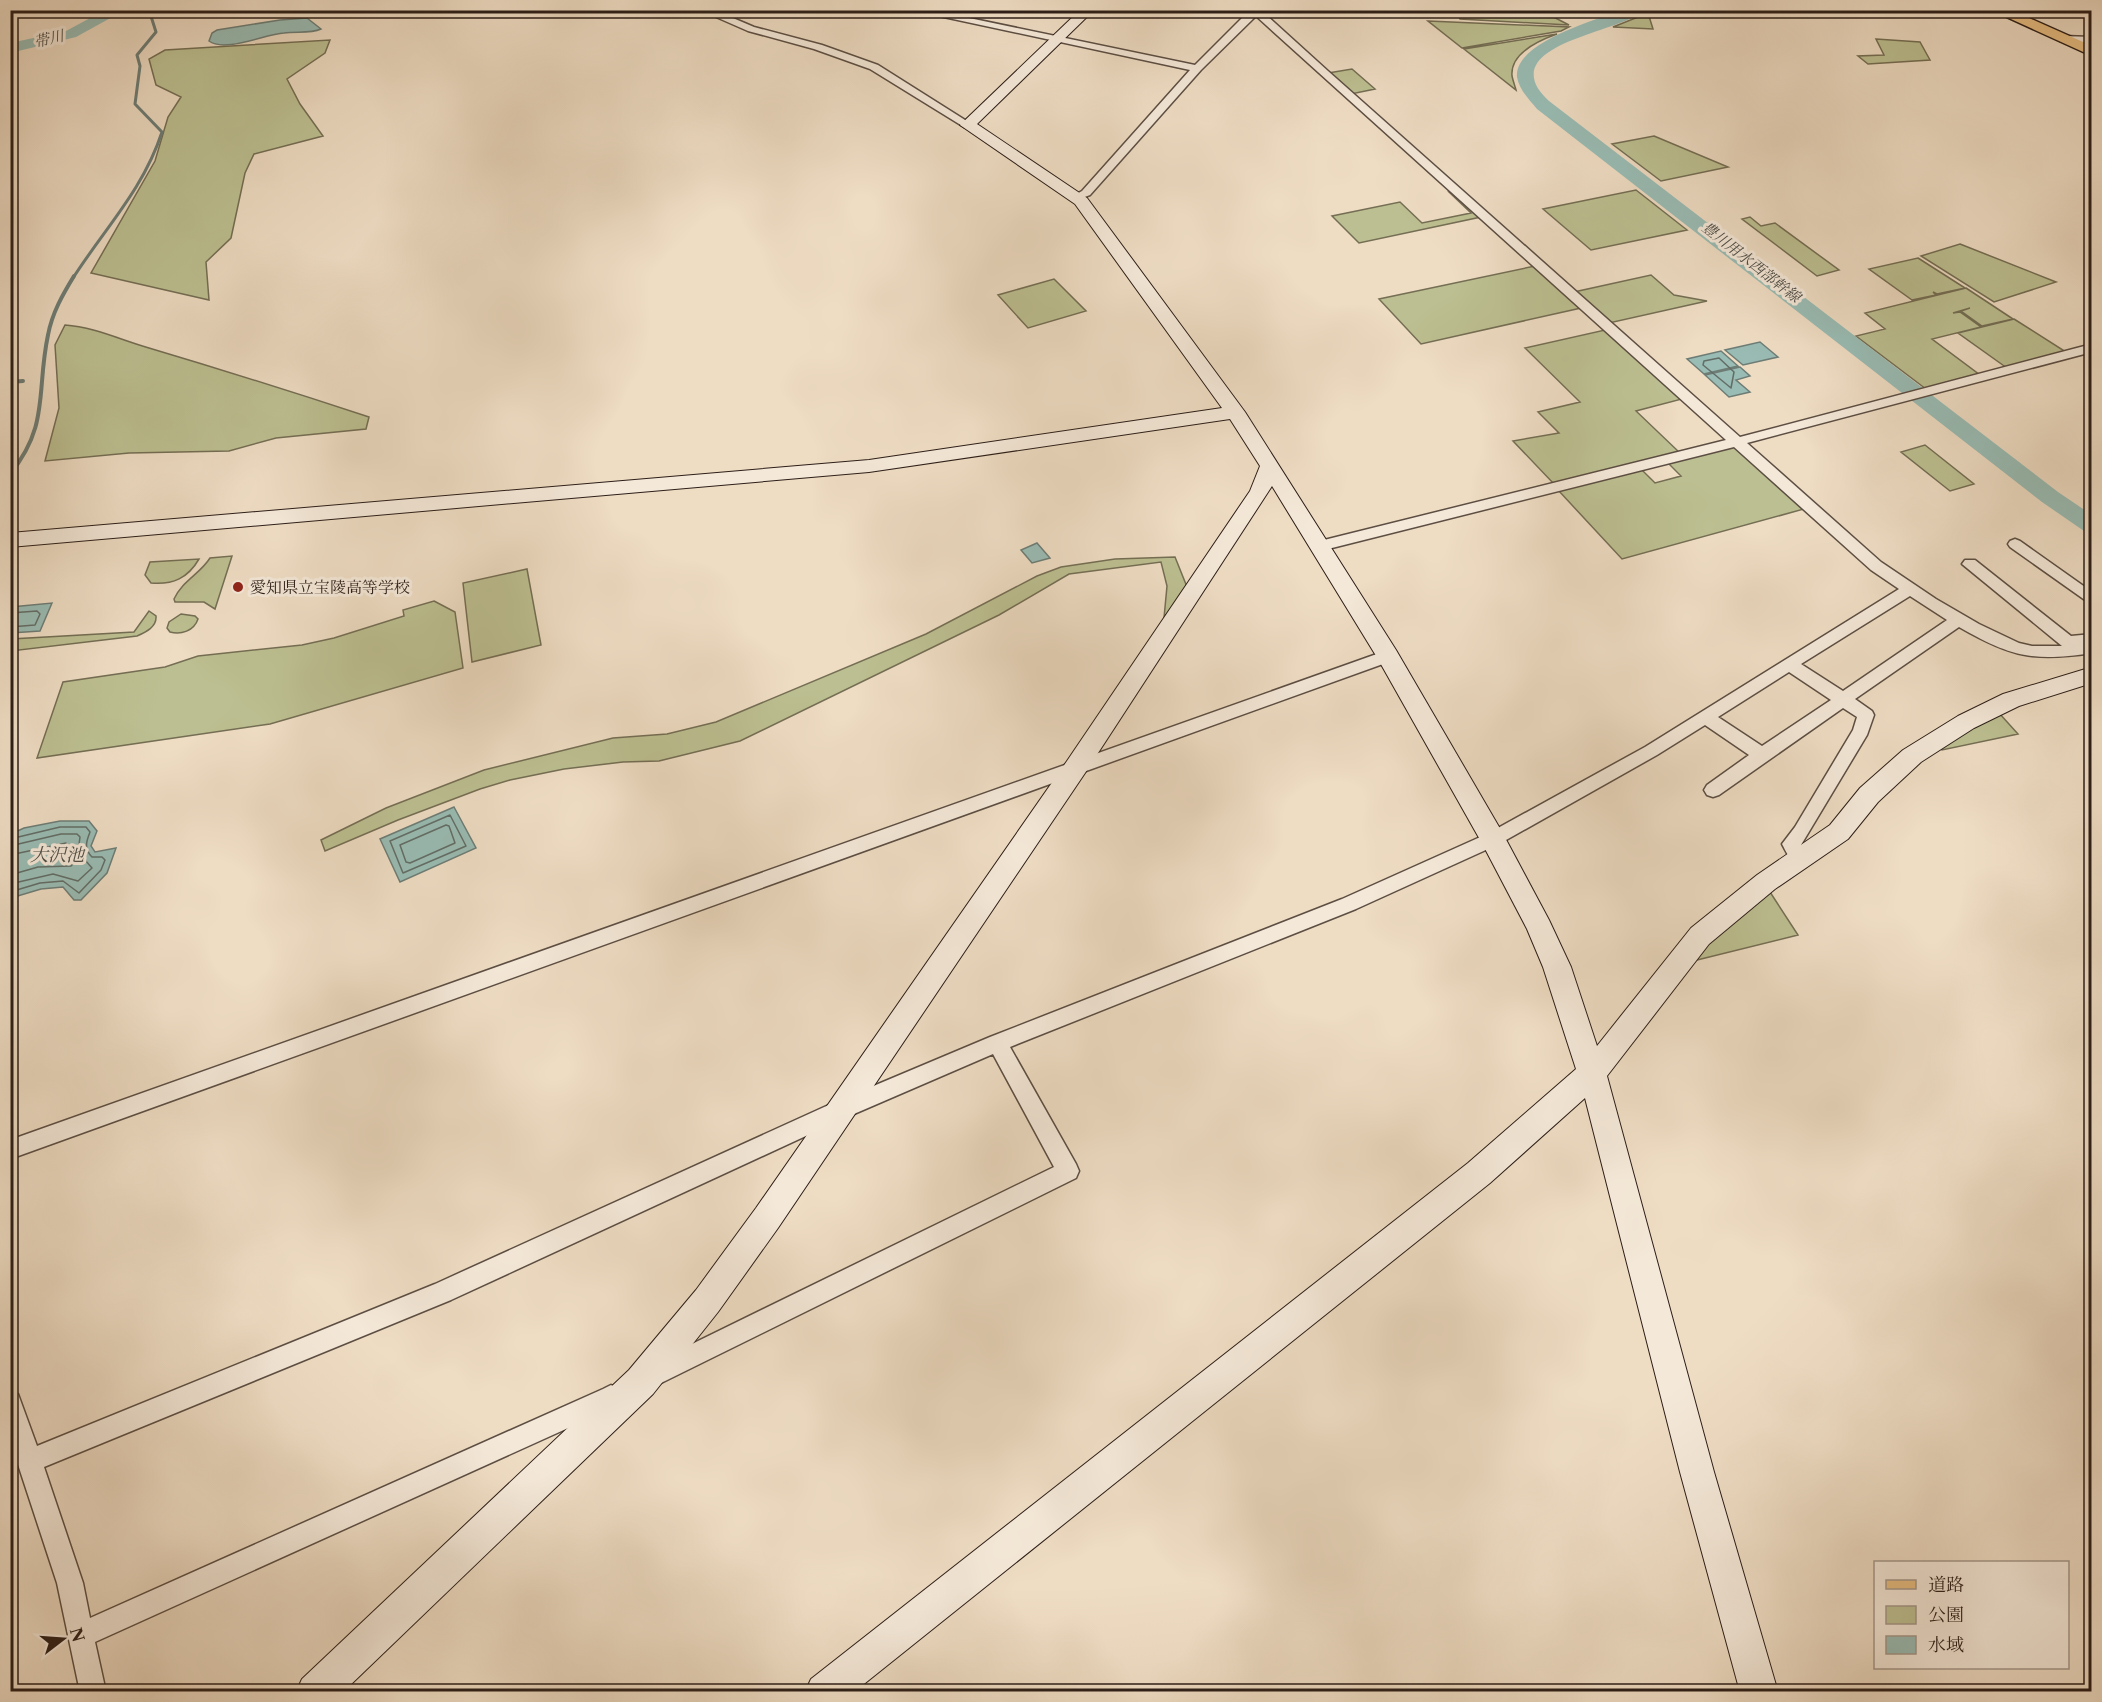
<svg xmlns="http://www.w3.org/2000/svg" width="2102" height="1702" viewBox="0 0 2102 1702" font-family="'Libre Caslon Text','Noto Serif JP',serif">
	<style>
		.green { fill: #bcbf91; stroke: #746e54; stroke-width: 1.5 }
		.water { fill: #99bcb4; stroke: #6d7d76; stroke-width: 1.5 }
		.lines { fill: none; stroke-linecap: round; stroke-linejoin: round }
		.shore { stroke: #626d66; stroke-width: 1.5 }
		.stream-far1 { stroke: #6d7d76; stroke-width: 3 }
		.stream { stroke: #6d7d76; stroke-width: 4 }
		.river { fill: #99bcb4; fill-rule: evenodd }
		.street-casing { stroke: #5c4e43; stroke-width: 3 }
		.secondary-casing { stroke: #2c1e18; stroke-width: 2 }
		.primary-casing { stroke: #2c1e18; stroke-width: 3 }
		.street { fill: #f4e8d8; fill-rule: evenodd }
		.secondary { fill: #f4e8d8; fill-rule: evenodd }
		.primary { fill: #e7be82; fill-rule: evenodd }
		.poi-dot { fill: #8f2418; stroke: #f4e8d8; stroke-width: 2 }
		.labels { text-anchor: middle; stroke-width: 6; stroke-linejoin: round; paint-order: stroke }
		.far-water-label { font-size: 15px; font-style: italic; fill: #4d4d47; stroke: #f4e8d8 }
		.poi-label { font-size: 16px; fill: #2c1e18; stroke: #f4e8d8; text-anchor: start }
		.water-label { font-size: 18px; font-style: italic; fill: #4d4d47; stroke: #f4e8d8 }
	</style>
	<rect width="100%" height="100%" fill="#eedcc3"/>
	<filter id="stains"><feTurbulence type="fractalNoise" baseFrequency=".00333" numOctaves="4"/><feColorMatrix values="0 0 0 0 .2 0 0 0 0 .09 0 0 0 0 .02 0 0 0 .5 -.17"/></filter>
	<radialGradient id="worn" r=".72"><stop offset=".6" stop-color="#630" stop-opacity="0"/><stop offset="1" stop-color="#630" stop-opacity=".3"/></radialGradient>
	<path class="green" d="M1457 11H1542L1569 25 1460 19Z
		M1648 13 1653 29 1613 27Z
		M1428 21 1569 27 1561 31 1462 48Z
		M1557 34C1540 40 1510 53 1512 76 1513 81 1515 86 1516 90L1464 49Z
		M1876 39 1920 42 1930 60 1868 64 1858 56 1884 55Z
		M330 40 325 53 287 79 300 104 323 136 254 154 245 173 231 238 206 262 209 300 91 273 155 161 168 117 181 97 156 85 149 59 165 50Z
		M1352 69 1375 89 1351 94 1328 73Z
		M1654 136 1728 167 1661 181 1612 144Z
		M1636 190 1687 230 1591 250 1543 209Z
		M1449 192H1452L1481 217 1359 243 1332 216 1400 202 1422 223 1471 213Z
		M1750 217 1761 226 1775 223 1839 270 1817 276 1742 219Z
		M1960 244 2056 282 1994 302 1921 256Z
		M1918 258 1965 288 1937 294 1933 292 1936 295 1912 300 1869 269Z
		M1535 266 1581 308 1421 344 1379 299Z
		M1651 275 1674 295 1707 301 1609 323 1574 292Z
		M1054 279 1086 311 1028 328 998 295Z
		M1966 288 2013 319 1982 326 1961 311 1970 308 1953 313 1960 312 1981 327 1932 339 1980 375 1926 389 1856 336 1885 329 1865 313Z
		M2014 319 2066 352 2007 368 1958 333Z
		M65 325C94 327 121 340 149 348 223 370 296 393 369 417L366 429 276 438 229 451 129 453 45 461 59 408 55 345Z
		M1605 330 1682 399 1636 411 1679 452 1554 484 1513 441 1559 433 1538 412 1580 402 1525 348Z
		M1733 445 1804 509 1622 559 1558 490 1641 469 1655 483 1681 476 1667 462Z
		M1925 445 1974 484 1950 491 1901 452Z
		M232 556 215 609 204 602H175L174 599C182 581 200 574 210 558Z
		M1175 557 1187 587 1164 618 1167 586 1161 562 1069 574 999 615 740 741 659 761 623 762 564 769 510 780 480 789 398 820 325 851 321 840 386 808 484 770 613 738 667 734 716 722 926 634 1037 576 1061 567 1115 559Z
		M199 559C188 578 173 585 151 583L145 575 150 562Z
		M527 569 541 645 472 662 463 583Z
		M434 601 455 612 463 668 270 724 37 758 63 682 165 667 198 656 302 645 334 638 404 616 403 610Z
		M149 611 156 616C157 627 146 632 137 636L11 651V639L134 632Z
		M181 614 195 616 198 619C194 631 181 635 170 632L167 628 169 622Z
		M1999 713 2018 734 1942 750 1940 747Z
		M1770 892 1798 935 1693 961 1708 940Z"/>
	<path class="water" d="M307 18 321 29C310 34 296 31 284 33 265 34 225 53 209 41L212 33 217 30 280 20Z
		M1760 342 1778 357 1743 365 1725 350Z
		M1721 351 1738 366 1704 374 1687 359Z
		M1740 367 1750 376 1736 380 1750 392 1729 397 1705 375Z
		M1037 543 1050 558 1032 563 1021 550Z
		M52 603 40 631 11 633V607Z
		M454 807 476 848 400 882 380 839Z
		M60 821H89L97 831 91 846 95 852 116 848 107 873 81 900H74L63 887 41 889 11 898V834L24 828Z"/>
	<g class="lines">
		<path class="shore" d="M1719 358 1734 372 1731 388 1703 365 1704 361Z
			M10 613 37 611 40 614 35 625 10 627
			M450 815 466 846 403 873 390 841Z
			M446 825 449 826 455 843 410 863 406 862 400 845Z
			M10 839 60 827H86L90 832C86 842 84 849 92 857H102L105 860 101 870 79 893 63 881 40 883 10 892
			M10 846 61 834H77L80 837 78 852 92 868 78 881 53 874 10 884
			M10 855 66 843 74 863 71 866 38 867 10 875"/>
		<path class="stream-far1" d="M73 278C105 228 143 190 162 132L135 104 140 66 137 55 156 32 149 10"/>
		<path class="stream" d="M10 382 23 381
			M10 474C50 425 36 391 48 335 52 313 63 294 74 276"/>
		<path class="river" d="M105 10H125L76 37 10 53V43L66 31Z
			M1622 10H1644C1625 30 1528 40 1534 78 1535 87 1543 95 1549 101L2058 492 2092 515V533L2084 531 2042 502 1537 109C1530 100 1519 90 1517 77 1514 42 1597 20 1622 10Z"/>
		<g class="street-casing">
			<path id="street" d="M700 10H714L754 27 822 45 878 65 973 125 968 128 964 127 870 69 814 49 748 31Z
				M911 10H931L1195 65 1250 10H1264L1265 14 1328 71 1740 437 2092 344V352L1747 443 1881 562 1936 599 1979 624 2019 643 2032 646H2062L1962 564 1965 560H1975L2071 636 2092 634V653C2033 662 2011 657 1959 627L1855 699 1872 711 1874 715 1867 735 1801 845 1810 859 1807 864C1793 869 1788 855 1782 844L1795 827 1853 730 1857 717 1843 708 1719 795 1713 797 1707 795 1704 790 1707 785 1749 755 1705 725 1657 755 1499 844 1356 909 1010 1047 1076 1164 1079 1171 1076 1178 657 1385 649 1381 645 1373 649 1365 1054 1167 993 1054 847 1117 451 1300 44 1467 83 1583 90 1618 603 1389 611 1385 619 1389 623 1397 619 1405 95 1642 106 1692H80L57 1583 10 1440V1390L18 1394 37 1446 435 1284 833 1103 990 1037 1342 899 1487 834 1645 747 1899 589 1871 570 1734 447 1320 551 1315 549 1313 546 1320 541 1726 440 1256 16 1201 70 1090 195 1077 200 1071 197 1082 191 1190 70ZM1910 596 1947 620 1843 691 1801 664ZM1789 672 1831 700 1762 746 1718 717Z
				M2063 36 2092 37V43L2060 41V37Z
				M2015 539 2020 541 2092 592V605L2010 547 2008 544 2010 541Z
				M1388 650 1394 652 1396 656 1394 660 10 1159V1140Z"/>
		</g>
		<g class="secondary-casing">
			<path id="secondary" d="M1080 10H1094L977 124 1087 198 1245 412 1396 650 1502 832 1549 920 1571 967 1597 1046 1691 928 1757 875 1830 825 1860 788 1903 750 1958 716 2003 694 2092 667V683L2019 706 1974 728 1921 762 1878 802 1848 839 1775 889 1709 944 1607 1076 1714 1472 1778 1692H1740L1680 1472 1585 1098 1490 1183 854 1692H805L811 1679 1468 1163 1576 1069 1543 967 1527 929 1483 845 1378 659 1272 486 1085 773 778 1228 718 1312 653 1394 343 1692H296L302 1679 629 1370 696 1290 756 1208 1067 761 1250 491 1260 466 1230 419 869 472 10 547V533L869 460 1222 408 1075 204 960 125Z"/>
		</g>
		<g class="primary-casing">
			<path id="primary" d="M1991 10H2011L2092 46V56Z"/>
		</g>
		<use href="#street" class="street"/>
		<use href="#secondary" class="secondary"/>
		<use href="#primary" class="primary"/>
	</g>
	<circle class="poi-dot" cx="238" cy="587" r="6"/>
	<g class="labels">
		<g class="far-water-label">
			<text transform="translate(49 39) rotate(-13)" y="5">帯川</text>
			<text transform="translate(1751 262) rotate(38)" y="5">豊川用水西部幹線</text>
		</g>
		<g class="poi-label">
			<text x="250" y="593">愛知県立宝陵高等学校</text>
		</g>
		<g class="water-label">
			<text x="57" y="861">大沢池</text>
		</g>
	</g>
	<rect width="2102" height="1702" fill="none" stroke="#eedcc3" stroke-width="36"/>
	<rect x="12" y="12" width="2078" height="1678" fill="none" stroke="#2c1e18" stroke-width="3"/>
	<rect x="18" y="18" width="2066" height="1666" fill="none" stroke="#2c1e18" stroke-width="1.5"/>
	<rect x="1874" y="1561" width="195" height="108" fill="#f4e8d8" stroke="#a4978b" stroke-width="1.5"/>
	<rect x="1886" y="1580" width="30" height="9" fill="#e7be82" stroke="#a4978b" stroke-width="1.5"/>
	<text x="1928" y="1591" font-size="18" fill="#2c1e18">道路</text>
	<rect x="1886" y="1606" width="30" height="18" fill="#bcbf91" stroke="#a4978b" stroke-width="1.5"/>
	<text x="1928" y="1621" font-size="18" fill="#2c1e18">公園</text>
	<rect x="1886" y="1636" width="30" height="18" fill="#99bcb4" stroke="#a4978b" stroke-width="1.5"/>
	<text x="1928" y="1651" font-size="18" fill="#2c1e18">水域</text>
	<g transform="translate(63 1639) rotate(73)" stroke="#f4e8d8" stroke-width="4.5" paint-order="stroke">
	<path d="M0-4.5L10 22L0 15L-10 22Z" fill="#2c1e18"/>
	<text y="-9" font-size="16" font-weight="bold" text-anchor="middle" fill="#2c1e18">N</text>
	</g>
	<rect width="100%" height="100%" filter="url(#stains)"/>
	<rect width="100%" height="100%" fill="url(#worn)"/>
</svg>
